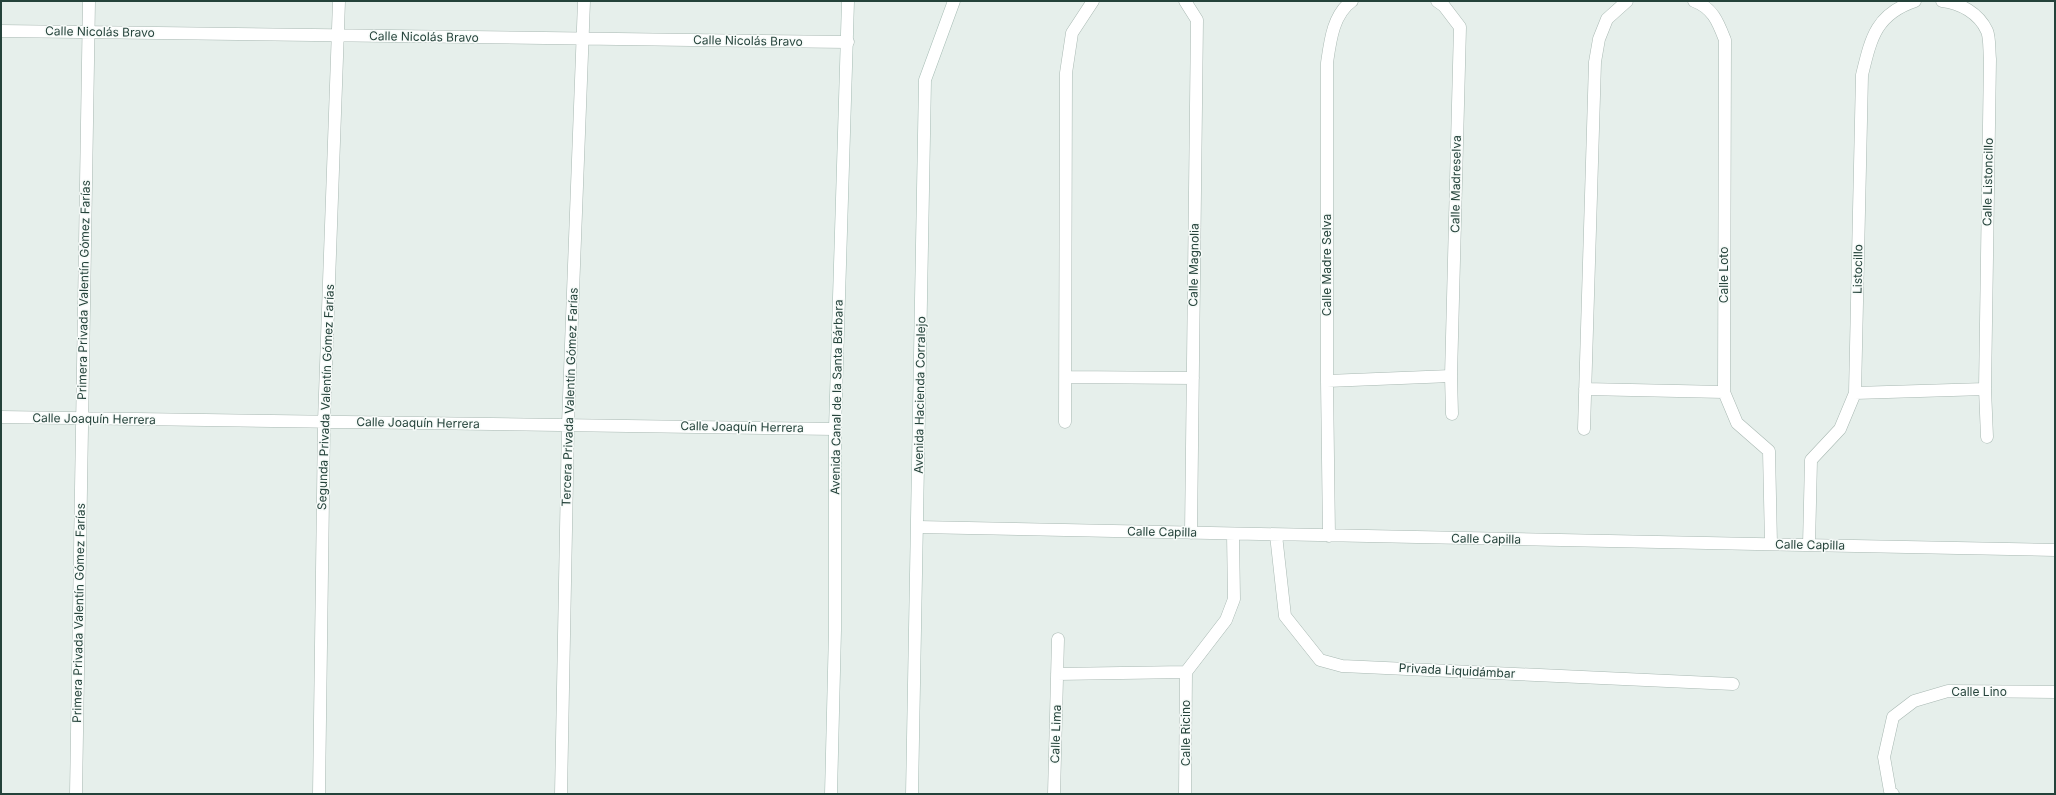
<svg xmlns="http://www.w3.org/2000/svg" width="2056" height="795" viewBox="0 0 2056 795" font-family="Inter,sans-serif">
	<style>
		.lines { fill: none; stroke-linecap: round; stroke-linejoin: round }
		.minor-casing { stroke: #a8b8b2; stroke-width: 13 }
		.secondary-casing { stroke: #a4bbb3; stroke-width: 13 }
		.minor { stroke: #fff; stroke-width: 12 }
		.secondary { stroke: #fff; stroke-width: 12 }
		.labels { text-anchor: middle; stroke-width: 3; stroke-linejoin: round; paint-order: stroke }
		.street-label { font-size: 12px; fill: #24423a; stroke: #f7fbf9 }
	</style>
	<rect width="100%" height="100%" fill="#e6efeb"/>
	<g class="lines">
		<g class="minor-casing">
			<path id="minor" d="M1185 1 1197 20 1191 533
				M1437 1 1444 6 1460 27 1451 376 1452 414
				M1694 1C1713 8 1718 22 1725 40L1724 392 1737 423 1769 451 1771 544
				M1942 1C1960 3 1979 13 1987 31 1990 38 1989 51 1990 59L1985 389 1987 437
				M1 31 848 42
				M1066 377 1193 378
				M1327 381 1451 376
				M1585 389 1724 392
				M1855 393 1985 389
				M1 417 835 429
				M1065 422 1066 73 1072 33 1093 1
				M1584 429 1595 62 1599 39 1607 19 1627 1
				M918 527 2055 550
				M1276 535 1285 616 1320 660 1342 666 1733 684
				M1329 536 1327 381V63C1330 42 1333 14 1352 1
				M1809 545 1811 460 1840 429 1855 393 1862 75C1871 38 1876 14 1915 1
				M1186 672 1226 620 1234 599 1233 534
				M1057 674 1186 672
				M76 794 89 1
				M319 794 324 422 339 1
				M561 794 568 424 584 1
				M1054 794 1058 639
				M1185 794 1186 672
				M1893 794 1890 791 1884 757 1893 717 1914 701 1948 691 2055 692"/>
		</g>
		<g class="secondary-casing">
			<path id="secondary" d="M831 794 835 630V429L848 1
				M912 794 925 80 954 1"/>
		</g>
		<use href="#minor" class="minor"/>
		<use href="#secondary" class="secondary"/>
	</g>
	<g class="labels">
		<g class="street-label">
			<text transform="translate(100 32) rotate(1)" y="4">Calle Nicolás Bravo</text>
			<text transform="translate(424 37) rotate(1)" y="4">Calle Nicolás Bravo</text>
			<text transform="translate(748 41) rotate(1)" y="4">Calle Nicolás Bravo</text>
			<text transform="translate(1988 182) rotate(-89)" y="4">Calle Listoncillo</text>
			<text transform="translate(1456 184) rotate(-89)" y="4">Calle Madreselva</text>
			<text transform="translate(1194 265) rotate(-89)" y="4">Calle Magnolia</text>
			<text transform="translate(1327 265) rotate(-90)" y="4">Calle Madre Selva</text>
			<text transform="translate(1858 269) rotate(-89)" y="4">Listocillo</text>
			<text transform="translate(1724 275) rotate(-90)" y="4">Calle Loto</text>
			<text transform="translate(84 290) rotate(-89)" y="4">Primera Privada Valentín Gómez Farías</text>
			<text transform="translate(920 395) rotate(-89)" y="4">Avenida Hacienda Corralejo</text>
			<text transform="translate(326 397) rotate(-88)" y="4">Segunda Privada Valentín Gómez Farías</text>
			<text transform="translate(570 397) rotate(-88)" y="4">Tercera Privada Valentín Gómez Farías</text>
			<text transform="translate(837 397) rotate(-89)" y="4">Avenida Canal de la Santa Bárbara</text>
			<text transform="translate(94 419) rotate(1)" y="4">Calle Joaquín Herrera</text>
			<text transform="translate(418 423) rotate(1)" y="4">Calle Joaquín Herrera</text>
			<text transform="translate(742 427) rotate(1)" y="4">Calle Joaquín Herrera</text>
			<text transform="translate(1162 532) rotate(1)" y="4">Calle Capilla</text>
			<text transform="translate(1486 539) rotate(1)" y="4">Calle Capilla</text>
			<text transform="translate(1810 545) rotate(1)" y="4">Calle Capilla</text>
			<text transform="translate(79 613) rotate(-89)" y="4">Primera Privada Valentín Gómez Farías</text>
			<text transform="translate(1457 671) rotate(3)" y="4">Privada Liquidámbar</text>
			<text x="1979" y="696">Calle Lino</text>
			<text transform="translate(1186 733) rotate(-90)" y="4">Calle Ricino</text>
			<text transform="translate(1056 734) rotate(-88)" y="4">Calle Lima</text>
		</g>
	</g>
	<rect width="2056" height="795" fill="none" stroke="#24423a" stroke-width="4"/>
</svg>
